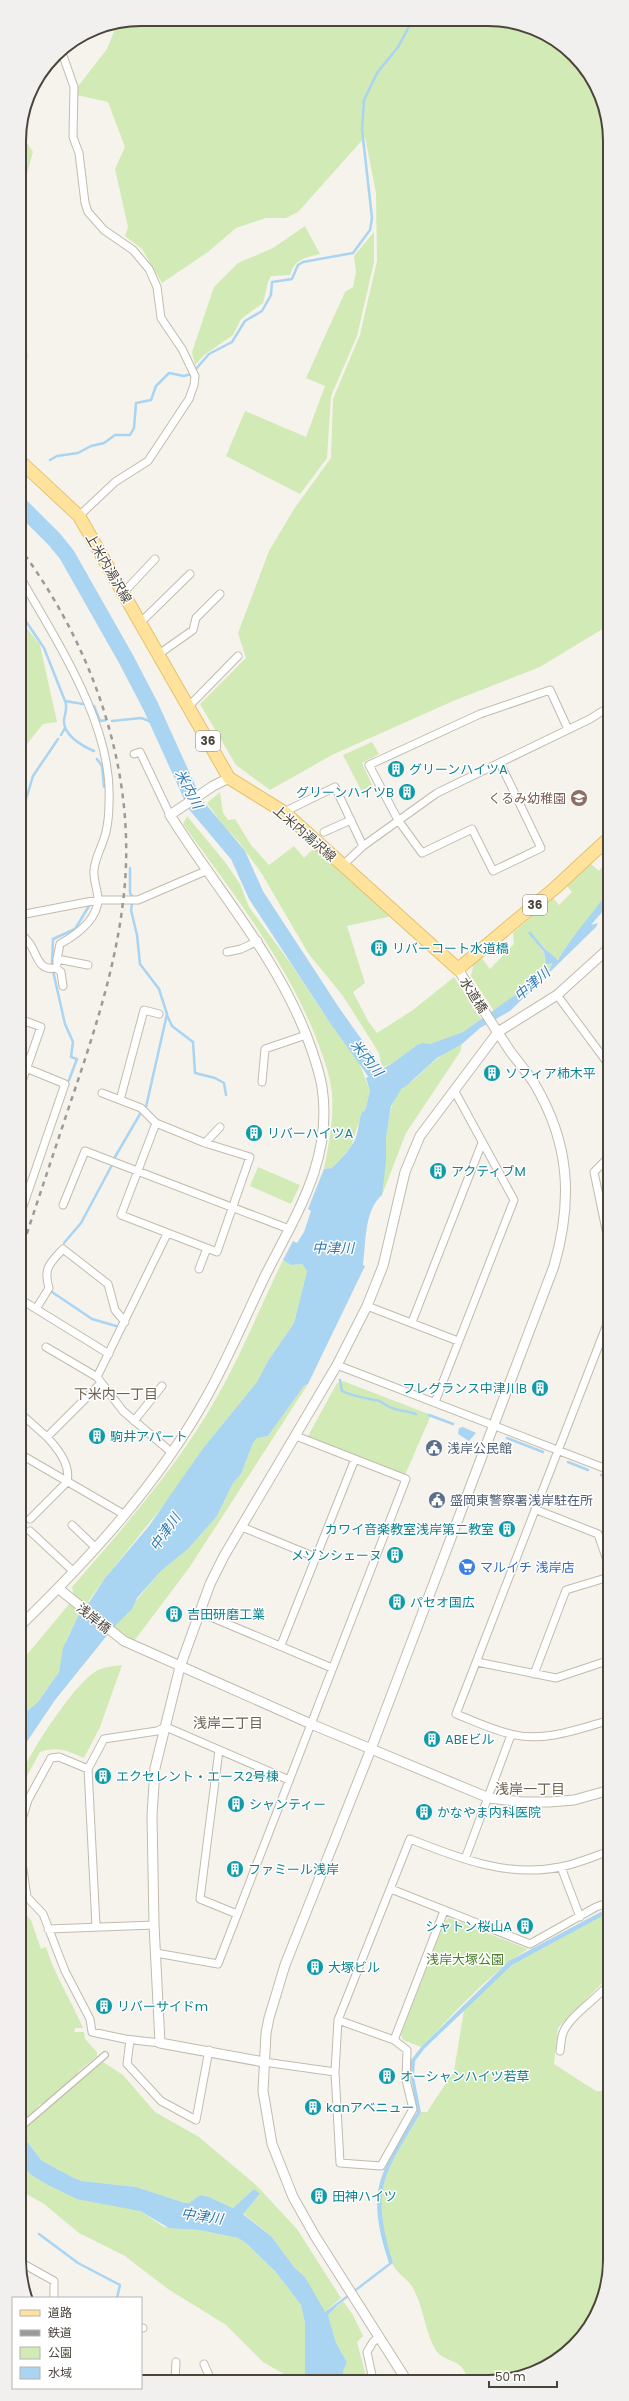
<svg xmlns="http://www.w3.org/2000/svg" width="629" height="2401" viewBox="0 0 629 2401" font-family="Poppins,'Noto Sans JP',sans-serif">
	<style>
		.green { fill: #d2eab5 }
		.water { fill: #a9d4f2 }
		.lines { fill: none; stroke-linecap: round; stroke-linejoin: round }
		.stream { stroke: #a9d4f2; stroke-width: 2.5 }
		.river { stroke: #a9d4f2; stroke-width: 16 }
		.pedestrian-casing { stroke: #c2bbae; stroke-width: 8 }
		.minor-casing { stroke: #c2bbae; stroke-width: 9 }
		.tertiary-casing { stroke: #c2bbae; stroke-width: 11 }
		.primary-casing { stroke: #e6c16a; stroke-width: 14 }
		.pedestrian { stroke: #fff; stroke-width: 5.5 }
		.minor { stroke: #fff; stroke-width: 7 }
		.tertiary { stroke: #fff; stroke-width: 9 }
		.primary { stroke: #ffe39c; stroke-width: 12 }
		.rail { stroke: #9a9a9a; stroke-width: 2.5; stroke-dasharray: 5 5; stroke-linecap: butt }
		.labels { text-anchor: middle; stroke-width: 3; stroke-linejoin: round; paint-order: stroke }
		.shield { fill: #fff; stroke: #817c74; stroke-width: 1 }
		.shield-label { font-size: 12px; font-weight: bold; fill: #4b4439 }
		.street-label { font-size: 13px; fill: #4b4439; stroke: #fff }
		.culture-label { font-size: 13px; fill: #0d838f; stroke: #fff; text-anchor: start }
		.education-label { font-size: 13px; fill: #785e54; stroke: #fff; text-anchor: end }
		.service-label { font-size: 13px; fill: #4e5e75; stroke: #fff; text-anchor: start }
		.shop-label { font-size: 13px; fill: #366cbe; stroke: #fff; text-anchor: start }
		.park-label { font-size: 13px; fill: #4a7f2a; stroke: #fff }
		.water-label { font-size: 14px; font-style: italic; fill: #2e7ab2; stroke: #fff }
		.neighbourhood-label { font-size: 14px; fill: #6e6250; stroke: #fff }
		.rim { fill: none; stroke: #4b4439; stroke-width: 2 }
	</style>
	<rect width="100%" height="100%" fill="#f6f3ec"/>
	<path class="green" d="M141 19 512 21 549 35 574 55 597 87 609 125V625L540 667 453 701 332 755 270 790 236 765 200 704 246 658 238 633 269 551 294 509 331 458 333 399 360 335 377 261 376 193 365 137 298 212 286 218H266L236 228 208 252 162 283 142 249 125 236 128 227 115 169 125 147 108 102 72 94 107 49 117 24Z
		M20 132 33 152 20 199 19 213Z
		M305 226 320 254C304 258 295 259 290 275L271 276 268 282 263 303 241 319 233 335 204 355 195 365 192 352 214 287 238 263 273 248Z
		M374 232V262L357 336 331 396 327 458 300 494 226 456 245 411 306 437 325 386 306 378 345 292 353 287 356 272 354 256Z
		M19 263 28 359 19 353Z
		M19 618 40 645 57 722 43 724 19 754Z
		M372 742 379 754 362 763 373 787 362 792 343 755Z
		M220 792 223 813 228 820 235 819 251 845 269 865 294 846 304 858 314 848 392 916 347 926 365 983 353 992 368 1021 377 1033 413 1010 454 977 481 1019 463 1032 430 1044 417 1045 393 1063 384 1067 381 1065 379 1053 343 996 308 953 262 874 239 842 222 824 207 803Z
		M187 816 225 862 240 884 249 907 291 964 328 1020 357 1057 370 1091 365 1112H362L351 1147 332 1168 324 1169C329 1143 334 1119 332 1093 330 1073 322 1054 315 1035 284 958 232 892 183 824Z
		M609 858V890L587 922 565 948 559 959H555L530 932 544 953 546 963H552L551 967 494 1011 471 976 474 962 481 957 490 969 514 944 513 933 553 898 559 905 572 892 567 886 591 864 599 871Z
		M462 1044 460 1052 406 1133 382 1195C384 1174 385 1099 402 1088 407 1084 413 1081 418 1076 432 1062 445 1052 462 1044Z
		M258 1167 300 1185 291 1204 250 1186Z
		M283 1260 291 1265 302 1264 307 1271 294 1323 268 1361 257 1382 204 1447 175 1491 105 1578 85 1606 74 1597 72 1587C124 1527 178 1466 217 1397 242 1353 261 1305 283 1260Z
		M343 1381 431 1415 405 1475 308 1436 337 1383Z
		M308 1384 189 1568 134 1641 113 1628 161 1571 189 1548 217 1516 233 1483 241 1474 253 1443 257 1438 268 1436 304 1386Z
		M70 1603 80 1612 66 1641 59 1672 38 1702 20 1717V1663Z
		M122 1665 100 1727 84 1758C68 1751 57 1746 40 1752L20 1789C20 1785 19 1780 20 1777 30 1752 75 1682 98 1670 105 1667 115 1666 122 1665Z
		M20 1909 31 1920 41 1949 46 1947C55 1976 71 2000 83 2028H75L74 2032H84L85 2039 97 2052V2056L79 2071 76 2077 43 2105 40 2104 34 2112 20 2124Z
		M610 1912V1975L558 2028 554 2064 596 2091H610V2267L601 2307 579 2340 542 2369 504 2381H467C465 2357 444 2364 435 2349 425 2331 424 2310 415 2292 411 2281 400 2276 394 2267 391 2262 389 2250 387 2244 369 2186 394 2160 421 2112H427L454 2071 464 2010 512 1965Z
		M449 1918 528 1949C487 1975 455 2013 421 2047L403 2040 401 2034 445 1921Z
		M103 2062 123 2075 155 2112 199 2137 256 2185 297 2229 341 2298 325 2312 322 2311 305 2277 294 2267 272 2237 243 2213 260 2195 254 2189 233 2208 209 2197 200 2195 189 2203H185L136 2187 82 2181 74 2178 42 2161 20 2131 39 2116H41L45 2110Z
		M20 2162 30 2174 140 2211 164 2227 199 2230 238 2238 246 2243 275 2271 301 2305 305 2323V2380L299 2376 301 2380H291L289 2377 263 2362 226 2325 168 2289 125 2256 79 2233 44 2204 20 2190Z
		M343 2301 353 2315 363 2336 357 2342 367 2380H345L343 2371 347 2362 336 2343 328 2315Z"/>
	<path class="water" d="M609 890V904L591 925 598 923 596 927 510 1011 480 1028 462 1044 437 1058 405 1087 402 1088 391 1106 386 1138V1161L382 1195C364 1210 366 1243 363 1265L365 1266 308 1384 304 1386 268 1436 257 1438 253 1443 241 1474 233 1483 217 1516 189 1548 161 1571 137 1598 132 1609 113 1628 55 1700 20 1752V1717L38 1702 59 1672 63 1648 80 1612 90 1601 105 1578 149 1526 204 1447 257 1382 268 1361 294 1323 307 1271 302 1264 291 1265 283 1260 293 1241 297 1243 304 1232 311 1211 308 1209 324 1169 332 1168C342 1157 353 1148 357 1134 359 1126 359 1119 362 1112L365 1111 370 1091 366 1078 393 1063 417 1045 423 1043 430 1044 463 1032 536 980 545 968 550 969 552 963 546 964 544 952 528 933 530 931 545 949 558 960C572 935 593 914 609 890Z
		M463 1427 476 1433 469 1441 458 1434 459 1428Z
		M610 1907V1912L512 1965 425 2048 415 2061 414 2077 421 2112C383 2177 370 2188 393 2263L338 2305 328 2315 336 2343 347 2362 343 2371 345 2380H301L299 2375 305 2379V2323L301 2305 275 2271 246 2243 238 2238 199 2230 169 2228 140 2211 77 2199 48 2185 30 2174 20 2162V2132L42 2161 74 2178 82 2181 136 2187 185 2203H189L200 2195 209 2197 233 2208 254 2189 260 2194 243 2214 272 2237 294 2267 305 2277 325 2312 389 2263C365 2190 379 2174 417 2112L411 2078V2060L422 2046 509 1961Z"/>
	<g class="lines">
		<path class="stream" d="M195 370 209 354 232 342 245 321 262 311 271 295 272 282 292 279 298 265 303 262 353 253 370 230 372 218 362 129 364 100 377 73 398 47 412 21
			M50 460 57 456 78 453 91 446 104 443 115 435H130L134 428 136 403 151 400 156 386 169 373 184 376 191 374
			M19 486 27 476
			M19 611 44 648 65 701 83 704
			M65 701C68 707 65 713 64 720 63 735 82 746 94 751
			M94 706 100 721 106 720
			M112 721 141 718 158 724
			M61 735 65 728
			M97 759 102 766 104 787
			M20 819 33 776 58 739
			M130 868V893L132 896
			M132 904 131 910 137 935 140 964 159 989 167 1014 146 1107
			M20 905V906
			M52 964 53 939 75 929 89 906
			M53 971 65 1024 73 1042 71 1057 77 1059 69 1080
			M167 1015 172 1026 193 1042 195 1073 215 1078 224 1083 226 1095
			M115 1157 140 1114
			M64 1243 81 1223 112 1165
			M52 1292 92 1319 116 1326
			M340 1380 342 1391C352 1396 364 1398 375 1400 381 1400 386 1406 392 1408 396 1410 410 1412 416 1414
			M429 1415 453 1424
			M507 1438 543 1452
			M568 1462 588 1470
			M601 1475 609 1478
			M39 2234 78 2263 120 2285 117 2298"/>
		<path class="river" d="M19 504 55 540 67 555 126 659 151 707 195 804 238 855 256 895 335 1016 375 1072 388 1083"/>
		<g class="pedestrian-casing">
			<path id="pedestrian" d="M20 2128 105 2055"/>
		</g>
		<g class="minor-casing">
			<path id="minor" d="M61 50 74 87 73 137 79 153 85 203 88 212 104 230 133 250 149 269 157 287 161 318 182 349 195 376 194 385 189 399 148 461 115 482 79 516
				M19 575C56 641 113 724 109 802 109 812 108 823 106 832 103 845 95 857 94 870 93 880 98 890 98 900 97 920 76 935 60 944L57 959
				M124 592 155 559
				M141 622 190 574
				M159 654 193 630 196 618 220 594
				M189 706 238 656
				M134 754 140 752 170 815
				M500 763 541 848 493 871 472 829 422 853 398 820 369 765 480 714 550 690 568 729
				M284 812 335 787 363 846
				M324 832 351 820
				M342 866 363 846 437 793 590 719 609 707
				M20 915 98 900H138L208 870
				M20 932C23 936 27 940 30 944 38 956 38 971 56 968L61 972 63 986
				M227 952 241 949 258 941
				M57 964V959L88 965
				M557 995 609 1065
				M20 1019 41 1027 20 1087
				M262 1082 265 1049 306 1035
				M102 1093 141 1108 156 1123 205 1143 250 1157 217 1252 121 1215 156 1123
				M120 1100 144 1010 159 1014
				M205 1143 220 1127
				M609 1157 594 1172 609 1244
				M63 1205 85 1151 289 1229
				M20 1215 65 1084 26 1068
				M199 1269 207 1248
				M20 1299 109 1354
				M367 1306 458 1341
				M36 1309 49 1288C43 1268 50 1263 63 1249L108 1284 115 1310 125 1322
				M609 1319 456 1714C474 1721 492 1730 511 1734 543 1743 579 1729 610 1720
				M412 1322 482 1143
				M46 1347 97 1377 123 1411 171 1452
				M337 1365 609 1470
				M97 1377 167 1234
				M435 1402 514 1200 454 1090
				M20 1413 47 1437
				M134 1421 162 1386
				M20 1454 125 1515
				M537 1510 598 1534 609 1566
				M30 1519 67 1482C71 1465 58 1449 47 1437L101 1383
				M72 1525 96 1548
				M242 1527 315 1557
				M30 1531 74 1572
				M199 1612 332 1668
				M281 1645 355 1459
				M477 1662 556 1678 610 1660
				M534 1674 566 1590 609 1577
				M219 1750 200 1899 237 1914
				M20 1826 28 1800 51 1758 59 1757 88 1769
				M20 1849 27 1897 43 1914 65 1971 90 2019 92 2032 125 2039 160 2043
				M465 1859 511 1735
				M561 1867 580 1917
				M391 1889 530 1944 596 1907 610 1902
				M96 1926 88 1769 104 1739 157 1731 166 1727 289 1780
				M48 1929 154 1925
				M156 1953 218 1964 406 1479 296 1436
				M338 2020 394 2040 407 2050 406 2080 413 2109 381 2166 340 2163 335 2072 338 2020 410 1839C458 1858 508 1878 560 1867 577 1864 594 1856 610 1851
				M130 2040 127 2064 161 2101 196 2120 209 2050
				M394 2040 444 1911
				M560 2051C561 2045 561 2038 563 2033 569 2016 598 1998 610 1983
				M264 2062 335 2072
				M20 2262 54 2281V2298
				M141 2328H143
				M204 2364 211 2380
				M175 2380 176 2362
				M373 2380 367 2352 373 2342 379 2337"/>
		</g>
		<g class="tertiary-casing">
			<path id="tertiary" d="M59 1589 124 1641 311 1724 489 1798 523 1802H549L574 1800 610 1790
				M20 1626C90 1558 158 1484 206 1398 228 1359 246 1315 266 1274 297 1213 333 1158 322 1087 319 1070 313 1053 307 1037 275 954 216 889 170 815L213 786 229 778
				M264 2062 160 2043 154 1925 152 1816 155 1768 180 1667 210 1584 224 1556 337 1365 367 1306 383 1266 405 1172 420 1136 498 1032 557 995 609 948
				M407 2381 315 2236 293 2197 272 2144 263 2091 266 2033 269 2018 285 1965 371 1749 554 1266C573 1200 570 1143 534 1083 527 1072 518 1062 510 1051 492 1024 475 997 458 969"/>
		</g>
		<g class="primary-casing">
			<path id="primary" d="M19 460 79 516 229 778 284 812 458 969 555 888 609 838"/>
		</g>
		<use href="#pedestrian" class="pedestrian"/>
		<use href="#minor" class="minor"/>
		<use href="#tertiary" class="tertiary"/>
		<use href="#primary" class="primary"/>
		<path class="rail" d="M19 547C94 647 139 776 123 902 115 970 93 1036 71 1101 54 1152 37 1203 20 1254"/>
	</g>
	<defs>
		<g id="building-disc" transform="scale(0.9)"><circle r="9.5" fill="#0f9aa8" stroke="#fff"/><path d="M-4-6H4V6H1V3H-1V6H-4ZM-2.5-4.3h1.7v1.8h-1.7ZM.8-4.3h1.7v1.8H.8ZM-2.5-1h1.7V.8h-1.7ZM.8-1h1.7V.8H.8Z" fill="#fff"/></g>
		<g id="school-disc" transform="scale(0.9)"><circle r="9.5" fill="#8d6e63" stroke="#fff"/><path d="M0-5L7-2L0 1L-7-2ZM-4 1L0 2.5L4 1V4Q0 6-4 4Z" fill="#fff"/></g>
		<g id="civic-disc" transform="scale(0.9)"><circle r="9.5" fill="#5c6f8a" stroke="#fff"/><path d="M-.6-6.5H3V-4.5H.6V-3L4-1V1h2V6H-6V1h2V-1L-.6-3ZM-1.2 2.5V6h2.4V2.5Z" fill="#fff"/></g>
		<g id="supermarket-disc" transform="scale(0.9)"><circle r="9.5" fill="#3f7fe0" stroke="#fff"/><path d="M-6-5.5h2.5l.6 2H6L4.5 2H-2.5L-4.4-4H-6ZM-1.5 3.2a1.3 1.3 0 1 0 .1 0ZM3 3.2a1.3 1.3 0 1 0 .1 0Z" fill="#fff"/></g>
	</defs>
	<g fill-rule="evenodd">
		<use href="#building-disc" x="396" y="769"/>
		<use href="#building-disc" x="407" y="792"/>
		<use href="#school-disc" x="579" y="798"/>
		<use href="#building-disc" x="379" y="948"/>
		<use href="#building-disc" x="492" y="1073"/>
		<use href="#building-disc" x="254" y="1133"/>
		<use href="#building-disc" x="438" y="1171"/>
		<use href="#building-disc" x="540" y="1388"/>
		<use href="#building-disc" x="97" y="1436"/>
		<use href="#civic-disc" x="434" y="1448"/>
		<use href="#civic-disc" x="437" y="1500"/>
		<use href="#building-disc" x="507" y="1529"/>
		<use href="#building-disc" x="395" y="1555"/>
		<use href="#supermarket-disc" x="467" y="1567"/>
		<use href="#building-disc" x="397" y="1602"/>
		<use href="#building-disc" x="174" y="1614"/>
		<use href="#building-disc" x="432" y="1739"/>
		<use href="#building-disc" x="103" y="1776"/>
		<use href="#building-disc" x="236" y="1804"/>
		<use href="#building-disc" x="424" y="1812"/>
		<use href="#building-disc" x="235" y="1869"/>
		<use href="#building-disc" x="525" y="1926"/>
		<use href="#building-disc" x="315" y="1967"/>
		<use href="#building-disc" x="104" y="2006"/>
		<use href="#building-disc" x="387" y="2076"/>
		<use href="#building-disc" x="313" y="2107"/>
		<use href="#building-disc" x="319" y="2196"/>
	</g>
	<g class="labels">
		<g class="shield">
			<rect x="196" y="731" width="24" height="20" rx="3"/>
			<rect x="523" y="895" width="24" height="20" rx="3"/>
		</g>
		<g class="shield-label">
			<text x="208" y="745">36</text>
			<text x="535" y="909">36</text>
		</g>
		<g class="street-label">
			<text transform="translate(109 568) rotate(60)" y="5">上米内湯沢線</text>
			<text transform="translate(305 833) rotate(41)" y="5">上米内湯沢線</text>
			<text transform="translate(474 995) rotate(57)" y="5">水道橋</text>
			<text transform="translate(94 1618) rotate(39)" y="5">浅岸橋</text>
		</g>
		<g class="culture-label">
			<text x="409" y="774">グリーンハイツA</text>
			<text x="394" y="797" text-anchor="end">グリーンハイツB</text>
			<text x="392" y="953">リバーコート水道橋</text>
			<text x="505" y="1078">ソフィア柿木平</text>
			<text x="267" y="1138">リバーハイツA</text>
			<text x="451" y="1176">アクティブM</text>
			<text x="527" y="1393" text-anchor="end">フレグランス中津川B</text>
			<text x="110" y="1441">駒井アパート</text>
			<text x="494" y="1534" text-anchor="end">カワイ音楽教室浅岸第二教室</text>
			<text x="382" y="1560" text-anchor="end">メゾンシェーヌ</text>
			<text x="410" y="1607">パセオ国広</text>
			<text x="187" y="1619">吉田研磨工業</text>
			<text x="445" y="1744">ABEビル</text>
			<text x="116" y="1781">エクセレント・エース2号棟</text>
			<text x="249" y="1809">シャンティー</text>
			<text x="437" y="1817">かなやま内科医院</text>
			<text x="248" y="1874">ファミール浅岸</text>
			<text x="512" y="1931" text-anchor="end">シャトン桜山A</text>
			<text x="328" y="1972">大塚ビル</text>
			<text x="117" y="2011">リバーサイドm</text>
			<text x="400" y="2081">オーシャンハイツ若草</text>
			<text x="326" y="2112">kanアベニュー</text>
			<text x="332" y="2201">田神ハイツ</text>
		</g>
		<g class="education-label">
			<text x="566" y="803">くるみ幼稚園</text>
		</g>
		<g class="service-label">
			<text x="447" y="1453">浅岸公民館</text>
			<text x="450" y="1505">盛岡東警察署浅岸駐在所</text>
		</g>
		<g class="shop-label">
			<text x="480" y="1572">マルイチ 浅岸店</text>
		</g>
		<g class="park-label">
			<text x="465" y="1964">浅岸大塚公園</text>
		</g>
		<g class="water-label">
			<text transform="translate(189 789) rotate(62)" y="5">米内川</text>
			<text transform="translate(532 984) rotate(-41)" y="5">中津川</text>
			<text transform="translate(367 1058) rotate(51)" y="5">米内川</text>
			<text x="333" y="1253">中津川</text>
			<text transform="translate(165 1532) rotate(-55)" y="5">中津川</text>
			<text transform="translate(202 2216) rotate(8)" y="5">中津川</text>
		</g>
		<g class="neighbourhood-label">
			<text x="116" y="1399">下米内一丁目</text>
			<text x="228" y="1728">浅岸二丁目</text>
			<text x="530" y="1794">浅岸一丁目</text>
		</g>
	</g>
	<path d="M0 0H629V2401H0ZM141 26H488A115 115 0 0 1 603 141V2260A115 115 0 0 1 488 2375H141A115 115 0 0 1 26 2260V141A115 115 0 0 1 141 26Z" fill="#f1f0ef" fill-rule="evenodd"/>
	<path class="rim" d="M141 26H488A115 115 0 0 1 603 141V2260A115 115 0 0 1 488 2375H141A115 115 0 0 1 26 2260V141A115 115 0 0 1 141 26Z"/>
	<rect x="12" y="2297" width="130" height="92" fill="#ffffff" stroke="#b7b4b0"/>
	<rect x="20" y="2310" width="20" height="6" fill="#ffe39c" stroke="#b7b4b0"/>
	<text x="48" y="2317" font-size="12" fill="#4b4439">道路</text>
	<rect x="20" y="2330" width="20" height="6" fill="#9a9a9a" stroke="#b7b4b0"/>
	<text x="48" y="2337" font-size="12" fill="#4b4439">鉄道</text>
	<rect x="20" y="2347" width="20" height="12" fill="#d2eab5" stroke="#b7b4b0"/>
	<text x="48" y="2357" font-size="12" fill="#4b4439">公園</text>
	<rect x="20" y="2367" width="20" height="12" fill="#a9d4f2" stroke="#b7b4b0"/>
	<text x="48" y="2377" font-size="12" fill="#4b4439">水域</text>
	<path d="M489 2381v6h68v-6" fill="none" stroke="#4b4439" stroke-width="2"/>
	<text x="495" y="2381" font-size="12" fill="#4b4439" stroke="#ffffff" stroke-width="3" paint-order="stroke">50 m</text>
</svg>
